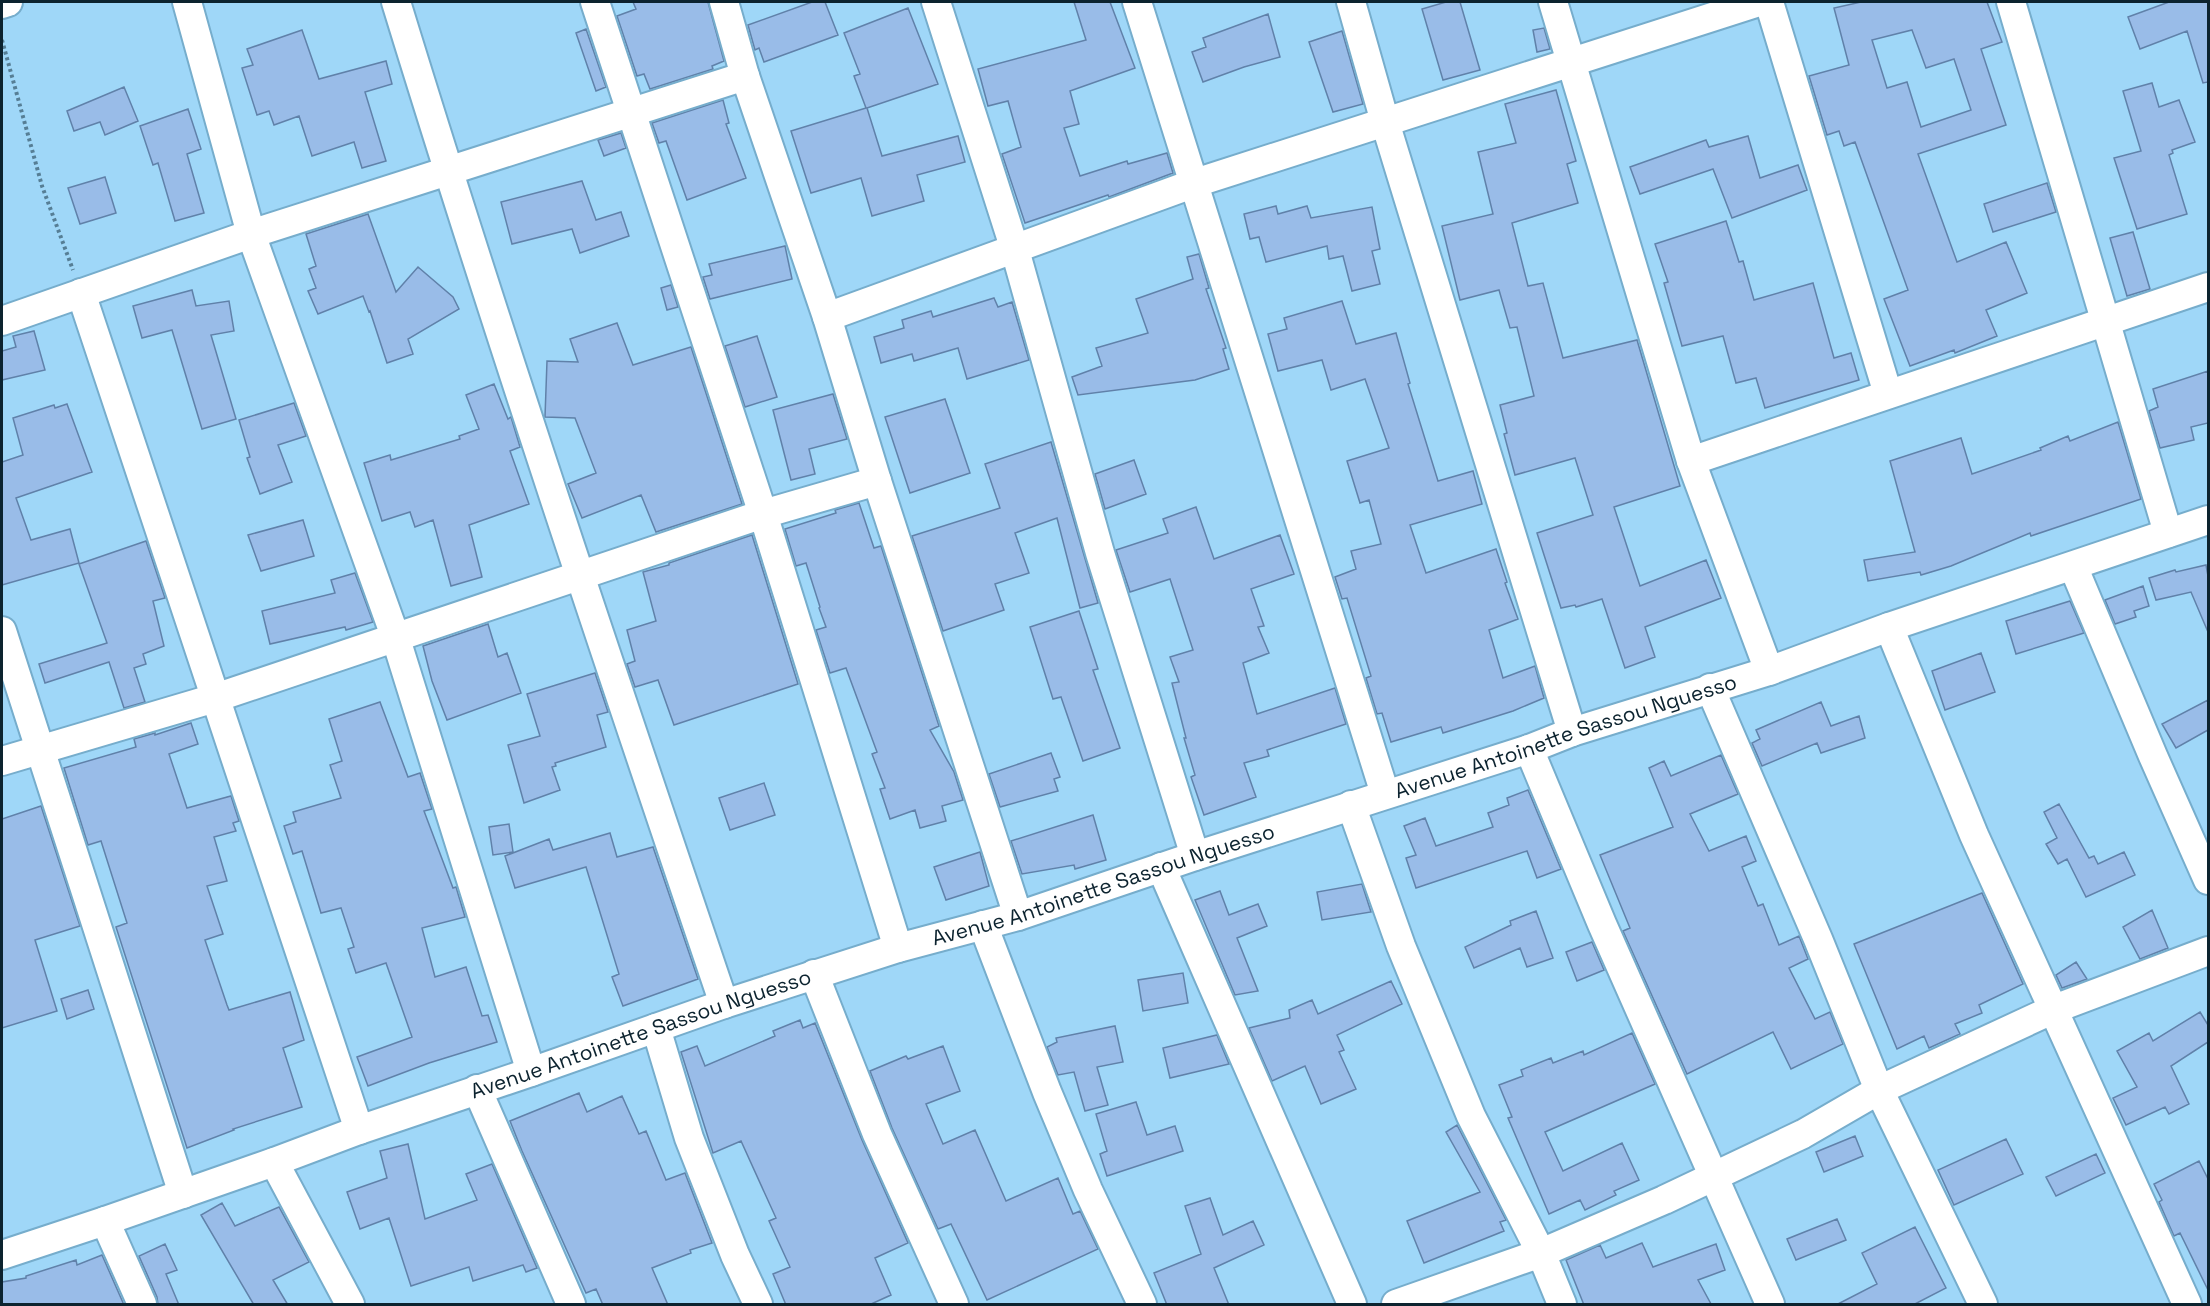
<svg xmlns="http://www.w3.org/2000/svg" width="2210" height="1306" viewBox="0 0 2210 1306" font-family="'Space Grotesk',sans-serif">
	<style>
		.building { fill: #99bce8; stroke: #6081a9; stroke-width: 1.5; fill-rule: evenodd }
		.lines { fill: none; stroke-linecap: round; stroke-linejoin: round }
		.minor-casing { stroke: #76adcc; stroke-width: 32 }
		.path { stroke: #567e95; stroke-width: 4; stroke-dasharray: 3 3; stroke-linecap: butt }
		.minor { stroke: #fff; stroke-width: 28 }
		.labels { text-anchor: middle; stroke-width: 6; stroke-linejoin: round; paint-order: stroke }
		.street-label { font-size: 21px; fill: #0c232f; stroke: #b7e3fd }
	</style>
	<rect width="100%" height="100%" fill="#9fd7f8"/>
	<path class="building" d="M633 2H708L724 61 712 66 713 69 650 89 644 74 637 76 617 16 636 9Z
		M812 2H825L838 35 764 62 759 48 755 50 748 25Z
		M1074 2H1110L1135 68 1070 91 1079 124 1064 128 1080 176 1127 161 1128 164 1167 153 1173 173 1109 197 1108 195 1025 223 1002 154 1021 147 1008 101 988 106 978 69 1086 40Z
		M1446 2H1460L1480 70 1443 80 1422 9Z
		M1861 2H1987L2002 42 1981 49 2006 125 1918 154 1957 262 2006 242 2027 293 1986 310 1997 336 1955 353 1954 350 1910 366 1884 299 1908 290 1855 142 1844 146 1839 131 1827 135 1809 76 1849 65 1834 8ZM1912 30 1926 68 1954 59 1971 110 1921 127 1907 82 1887 88 1872 40Z
		M2169 2H2208V82L2203 83 2187 31 2140 49 2128 17Z
		M908 8 938 84 867 108 882 156 958 136 965 162 917 175 924 201 872 216 861 178 811 193 791 131 866 108 854 76 860 74 844 33Z
		M1268 14 1280 57 1244 67 1203 82 1192 52 1206 47 1203 38Z
		M1544 28 1550 49 1537 52 1533 30Z
		M586 29 606 87 596 91 576 33Z
		M302 30 319 79 386 61 392 84 365 92 386 161 362 168 354 142 312 156 299 116 274 125 269 111 257 115 242 68 253 65 247 49Z
		M1342 31 1363 104 1333 112 1309 42Z
		M2152 83 2159 107 2179 100 2195 142 2172 150 2173 153 2169 155 2187 214 2137 229 2114 158 2141 151 2123 91Z
		M124 87 138 121 105 135 100 122 74 131 67 111Z
		M1556 90 1576 161 1567 164 1578 203 1512 223 1528 286 1543 283 1563 358 1637 340 1680 486 1614 507 1640 586 1706 560 1721 598 1645 627 1655 657 1625 668 1602 599 1576 607 1575 605 1561 608 1537 533 1593 515 1575 458 1515 475 1504 434 1507 433 1500 405 1534 396 1517 327 1510 328 1499 290 1460 300 1442 226 1493 214 1478 152 1516 143 1505 104Z
		M723 100 729 123 726 124 746 178 687 200 666 141 659 143 652 123Z
		M188 109 201 149 187 154 204 213 175 221 158 163 153 165 140 126Z
		M621 133 626 148 604 156 598 140Z
		M1748 136 1760 178 1798 165 1807 190 1732 218 1713 169 1640 194 1630 167 1706 140 1709 147Z
		M105 177 116 213 80 224 68 188Z
		M582 181 596 220 621 212 629 236 580 253 572 229 512 244 501 202Z
		M2047 183 2056 212 1993 232 1984 204Z
		M1276 206 1278 214 1307 206 1311 218 1372 207 1380 249 1372 251 1380 284 1352 291 1343 256 1329 259 1327 246 1266 262 1259 237 1250 239 1244 214Z
		M368 214 396 292 418 267 453 297 459 309 408 339 413 354 387 363 370 311 369 312 363 296 318 314 308 291 316 288 309 269 316 266 306 234Z
		M1726 221 1739 262 1743 261 1754 300 1813 283 1834 358 1851 353 1859 380 1765 408 1756 378 1736 383 1723 336 1682 346 1664 283 1668 282 1655 244Z
		M2133 232 2150 289 2127 296 2110 238Z
		M785 246 792 279 710 299 703 277 712 275 709 264Z
		M1199 254 1209 288 1206 289 1226 348 1223 349 1229 369 1195 380 1078 395 1072 377 1102 366 1096 348 1148 333 1136 299 1193 279 1187 257Z
		M671 285 678 307 667 310 661 288Z
		M192 290 196 306 229 301 234 331 211 335 236 419 202 429 172 330 142 338 133 306Z
		M994 298 998 307 1012 302 1029 360 967 379 958 348 914 361 912 354 881 363 874 337 904 328 902 320 931 311 933 317Z
		M1342 301 1356 344 1396 333 1410 383 1408 384 1438 481 1473 471 1482 504 1410 525 1426 573 1496 549 1507 582 1505 583 1518 619 1489 630 1503 678 1535 666 1544 698 1513 711 1443 733 1441 727 1391 742 1382 713 1377 714 1366 678 1371 676 1347 598 1342 599 1335 577 1356 569 1351 551 1381 544 1369 500 1360 503 1347 461 1389 448 1365 379 1331 390 1322 360 1278 371 1268 334 1287 329 1284 318Z
		M617 323 633 365 691 347 742 504 656 532 641 495 582 518 568 484 596 473 575 418 545 417 547 361 578 362 570 339Z
		M34 331 45 370 2 380V351L16 347 13 336Z
		M757 336 777 397 745 407 725 346Z
		M2208 371V423L2191 427 2194 440 2160 448 2149 411 2158 407 2153 389Z
		M494 384 508 419 511 417 520 447 510 451 529 504 469 525 482 577 451 586 433 520 415 527 410 512 382 521 364 463 390 455 391 460 460 439 459 436 479 429 466 395Z
		M833 394 847 439 809 449 815 474 791 480 773 410Z
		M945 399 970 473 910 493 885 417Z
		M294 403 306 436 278 445 292 482 260 494 247 458 250 457 239 420Z
		M67 404 92 472 16 498 31 540 70 529 79 563 2 585V462L23 455 13 418 54 405 55 408Z
		M2118 422 2141 499 2031 536 2030 533 1951 566 1921 575 1920 572 1868 581 1864 560 1915 552 1890 461 1961 438 1972 474 2041 450 2040 448 2068 436 2070 441Z
		M1051 442 1098 603 1080 608 1057 518 1015 533 1029 573 995 584 1004 610 943 631 912 536 1000 508 985 464Z
		M1134 460 1146 494 1105 509 1095 474Z
		M859 503 874 548 881 546 939 726 930 730 954 772 963 800 942 806 946 821 920 828 915 810 890 819 880 789 885 788 872 754 877 752 846 668 830 673 816 630 826 627 819 608 820 607 806 563 796 566 785 529 836 513 835 510Z
		M1196 507 1214 559 1280 535 1294 574 1251 589 1264 626 1258 627 1269 653 1243 663 1257 714 1335 688 1346 724 1267 750 1269 756 1244 763 1256 797 1204 815 1191 777 1195 775 1184 738H1186L1172 683 1179 682 1170 657 1193 650 1170 579 1130 592 1116 550 1168 533 1163 519Z
		M303 520 314 556 261 571 248 535Z
		M752 535 798 684 674 725 658 680 635 687 627 664 635 661 627 630 656 621 643 572 669 565V563Z
		M146 541 165 598 153 601 164 646 143 654 146 664 134 668 145 702 124 708 109 662 45 683 39 664 107 643 79 564Z
		M2206 565 2208 576V632L2191 592 2156 600 2149 578 2175 570 2176 572Z
		M355 573 373 622 346 630 345 627 270 644 262 611 335 593 331 580Z
		M2143 586 2149 606 2134 611 2136 617 2115 624 2105 600Z
		M2070 601 2084 633 2016 654 2006 621Z
		M1079 611 1098 669 1093 670 1120 748 1083 761 1061 697 1053 699 1030 627Z
		M488 624 498 657 507 653 521 693 447 720 432 681 423 646Z
		M1981 653 1995 692 1945 710 1932 671Z
		M595 673 608 712 597 715 606 747 555 763 556 766 552 767 560 790 524 803 508 745 540 736 527 694Z
		M2208 700V730L2176 748 2162 724Z
		M380 702 408 777 420 773 432 809 424 811 453 888 456 887 465 917 422 928 435 977 466 967 482 1016 488 1015 497 1042 429 1063 368 1086 357 1057 412 1037 386 963 356 973 348 949 354 947 341 908 321 913 302 851 293 854 284 826 296 822 293 812 341 798 330 765 342 761 329 719Z
		M1821 702 1831 726 1859 716 1865 738 1821 753 1817 743 1762 766 1752 743 1760 739 1756 730Z
		M191 723 198 744 169 754 187 808 231 796 239 821 233 823 236 831 214 837 227 881 207 886 223 934 205 940 227 1005 229 1010 290 992 304 1040 283 1048 302 1107 233 1129 234 1130 187 1148 116 927 127 923 101 841 88 845 64 768 136 747 134 739 155 733V735Z
		M1051 753 1060 777 1054 779 1058 791 1000 807 989 774Z
		M1721 755 1738 794 1690 814 1709 851 1746 836 1756 861 1742 867 1758 906 1763 904 1779 945 1799 936 1808 959 1789 968 1815 1019 1830 1012 1843 1044 1791 1069 1773 1032 1687 1074 1623 931 1630 928 1600 855 1673 827 1649 768 1664 761 1671 776Z
		M764 783 775 815 730 830 719 798Z
		M1528 790 1561 869 1537 878 1527 851 1416 888 1406 858 1416 855 1404 826 1425 818 1436 846 1493 827 1488 813 1509 805 1507 798Z
		M2059 804 2089 858 2094 856 2098 864 2124 852 2135 875 2086 897 2067 859 2058 864 2046 844 2057 838 2044 812Z
		M41 806 80 926 35 940 57 1011 2 1028V819Z
		M1093 815 1106 860 1075 869 1074 865 1022 874 1011 841Z
		M509 824 513 852 493 855 489 827Z
		M610 833 617 857 653 847 698 979 623 1006 612 977 619 974 586 867 515 888 505 856 549 839 553 850Z
		M980 852 989 886 946 900 934 867Z
		M1362 884 1371 912 1322 920 1317 892Z
		M1220 891 1229 915 1258 904 1267 926 1237 938 1258 991 1235 995 1195 900Z
		M1982 893 2023 984 1979 1005 1982 1013 1955 1024 1960 1034 1929 1048 1924 1036 1897 1049 1854 944Z
		M2152 910 2168 948 2140 959 2123 927Z
		M1536 911 1553 958 1527 967 1520 948 1474 968 1465 947 1511 925 1510 921Z
		M1592 942 1604 970 1577 981 1566 952Z
		M2076 962 2087 979 2062 988 2056 975Z
		M1183 973 1188 1003 1143 1011 1138 980Z
		M1391 981 1402 1004 1337 1035 1344 1050 1339 1052 1356 1089 1321 1104 1305 1066 1272 1081 1249 1028 1290 1018 1289 1010 1312 1000 1318 1014Z
		M88 990 94 1009 67 1019 61 999Z
		M2200 1012 2208 1025V1042L2171 1066 2189 1104 2169 1114 2165 1107 2126 1125 2113 1098 2137 1087 2117 1051 2149 1033 2153 1041Z
		M800 1020 803 1028 815 1023 862 1140 908 1243 875 1258 891 1295 869 1305H786L773 1274 790 1267 769 1221 776 1218 741 1141 713 1153 681 1052 697 1046 705 1066 775 1036 773 1031Z
		M1115 1026 1123 1062 1097 1067 1108 1105 1085 1111 1074 1072 1058 1075 1047 1047 1057 1042 1056 1038Z
		M1632 1033 1655 1084 1545 1132 1563 1171 1622 1143 1639 1180 1614 1191 1616 1195 1585 1210 1580 1200 1549 1214 1508 1118 1512 1117 1499 1085 1523 1076 1521 1070 1551 1058 1553 1063 1583 1051 1584 1055Z
		M1217 1035 1229 1064 1170 1078 1163 1048Z
		M943 1046 960 1091 926 1104 943 1144 975 1130 1006 1201 1058 1178 1073 1214 1080 1211 1098 1249 987 1300 951 1224 938 1229 892 1128 870 1071 906 1056 908 1059Z
		M579 1093 587 1112 622 1096 639 1134 646 1131 666 1180 685 1173 712 1243 690 1250 691 1253 652 1268 668 1305H603L596 1289 586 1293 522 1151 510 1121Z
		M1136 1102 1147 1135 1175 1126 1183 1151 1107 1176 1100 1154 1107 1151 1096 1114Z
		M1457 1125 1506 1220 1500 1222 1504 1231 1424 1263 1407 1221 1480 1192 1446 1132Z
		M1855 1136 1863 1156 1824 1172 1816 1152Z
		M2006 1139 2023 1174 1954 1205 1938 1170Z
		M408 1144 425 1219 477 1200 466 1174 492 1164 537 1268 526 1272 523 1265 473 1281 469 1267 411 1286 389 1218 360 1229 347 1192 387 1178 380 1151Z
		M2096 1154 2105 1173 2056 1196 2046 1177Z
		M2199 1161 2208 1179V1290L2180 1233 2174 1236 2159 1202 2162 1200 2154 1184Z
		M1210 1198 1223 1235 1253 1221 1264 1245 1214 1268 1229 1305H1167L1154 1273 1201 1254 1185 1206Z
		M222 1203 235 1226 279 1207 309 1262 273 1280 288 1305H254L201 1215Z
		M1837 1219 1846 1240 1796 1260 1787 1239Z
		M1915 1227 1946 1288 1913 1305H1836L1877 1284 1862 1253Z
		M1642 1243 1653 1267 1716 1244 1725 1270 1698 1280 1711 1304 1584 1305 1566 1260 1600 1245 1606 1258Z
		M165 1244 177 1270 166 1274 179 1305H158L157 1297 139 1256Z
		M102 1255 124 1305H2V1282L26 1278V1276L76 1260 77 1265Z"/>
	<g class="lines">
		<g class="minor-casing">
			<g id="minor">
				<path d="M187 2 251 234 395 636 531 1072"/>
				<path d="M396 2C499 338 611 670 724 1004"/>
				<path d="M595 2 763 514 898 948"/>
				<path d="M724 2 745 76 827 317 877 481 1018 916"/>
				<path d="M936 2 1015 250 1100 553 1195 856"/>
				<path d="M1137 2 1385 794"/>
				<path d="M1351 2 1385 122 1572 732"/>
				<path d="M1553 2 1691 461 1769 671"/>
				<path d="M1769 2 1888 394"/>
				<path d="M2011 2 2168 533"/>
				<path d="M2 4 8 2"/>
				<path d="M81 293 359 1130"/>
				<path d="M827 317 1195 183 1759 2"/>
				<path d="M2 321 251 234 745 76"/>
				<path d="M1691 461 2208 287"/>
				<path d="M2073 566 2153 756 2208 880"/>
				<path d="M1889 627 1974 835 2187 1304"/>
				<path d="M2 631 183 1194"/>
				<path d="M1710 688 1818 939 1879 1090 1983 1304"/>
				<path d="M1529 749 1602 924 1770 1304"/>
				<path d="M2 761 215 698 763 514 877 481"/>
				<path d="M1351 805 1401 946 1471 1116 1541 1253 1562 1304"/>
				<path d="M1161 867 1352 1304"/>
				<path d="M983 925 1047 1092 1088 1190 1142 1304"/>
				<path d="M814 974 877 1134 954 1304"/>
				<path d="M656 1028 689 1138 735 1255 758 1304"/>
				<path d="M477 1089 571 1304"/>
				<path d="M274 1162 350 1304"/>
				<path d="M105 1221 142 1304"/>
				<path id="s1" d="M2 1255 105 1221 274 1162 359 1130 531 1072 724 1004 898 948 1018 916 1195 856 1529 749 1572 732 1769 671 1889 627 2208 520"/>
				<path d="M1396 1304 1541 1253 1664 1200 1803 1134 1879 1090 2054 1009 2208 951"/>
			</g>
		</g>
		<path class="path" d="M2 40 42 186 73 270"/>
		<use href="#minor" class="minor"/>
	</g>
	<g class="labels">
		<g class="street-label">
			<text dy="7" stroke="none"><textPath href="#s1" startOffset="1648">Avenue Antoinette Sassou Nguesso</textPath></text>
			<text dy="7" stroke="none"><textPath href="#s1" startOffset="1162">Avenue Antoinette Sassou Nguesso</textPath></text>
			<text dy="7" stroke="none"><textPath href="#s1" startOffset="676">Avenue Antoinette Sassou Nguesso</textPath></text>
		</g>
	</g>
	<rect width="2210" height="1306" fill="none" stroke="#0c232f" stroke-width="6"/>
</svg>
